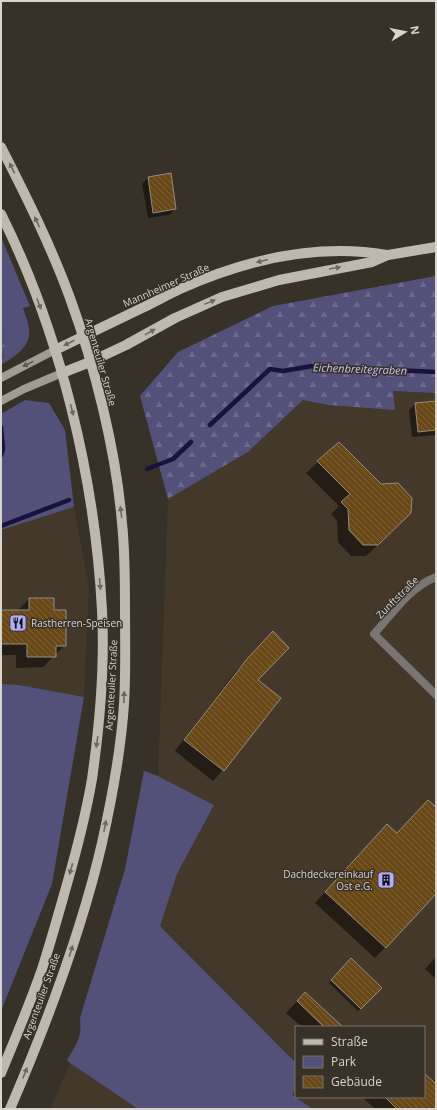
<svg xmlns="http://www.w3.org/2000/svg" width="437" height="1110" viewBox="0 0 437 1110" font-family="'Open Sans',sans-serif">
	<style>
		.built { fill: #433829 }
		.green { fill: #53517a }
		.forest { fill: url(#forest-firs) }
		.shadow { fill: #0007 }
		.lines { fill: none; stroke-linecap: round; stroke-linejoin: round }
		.stream { stroke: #19123c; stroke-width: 4.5 }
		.building { fill: url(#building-back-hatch); stroke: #948c82 }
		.street { stroke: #797571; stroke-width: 8 }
		.secondary { stroke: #a09b94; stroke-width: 8 }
		.primary { stroke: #bfb8ae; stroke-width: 10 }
		.oneway { fill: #6e675e }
		.oneway2 { fill: #5c564e }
		.labels { text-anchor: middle; stroke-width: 3; stroke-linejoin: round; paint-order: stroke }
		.street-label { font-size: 10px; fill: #d8d4ce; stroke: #383128 }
		.poi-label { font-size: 10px; fill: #d8d4ce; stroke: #383128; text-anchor: start }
		.water-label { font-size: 11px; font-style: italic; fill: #c6c6f4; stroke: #383128 }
	</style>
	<defs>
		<pattern id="forest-firs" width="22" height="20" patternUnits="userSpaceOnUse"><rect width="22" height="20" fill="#53517a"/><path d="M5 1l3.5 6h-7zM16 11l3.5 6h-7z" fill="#6b698c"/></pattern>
		<pattern id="building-back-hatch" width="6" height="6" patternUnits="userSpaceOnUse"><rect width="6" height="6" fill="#684816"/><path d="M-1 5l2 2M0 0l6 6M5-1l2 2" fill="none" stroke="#7d6237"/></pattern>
	</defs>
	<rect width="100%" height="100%" fill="#383128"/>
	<path class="built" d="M393 391 436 393V1109H313L292 1095 296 1088V1097H424V1027H296V1063L160 925 177 874 214 805 158 776 168 499 248 452 303 400 328 405 394 410Z
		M74 507 89 587 84 697 19 685 1 684V530Z
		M70 1063 138 1109H50Z"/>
	<path class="green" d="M1 237 30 306 23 308C25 315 29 323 29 330 31 347 14 357 1 365 1 359 3 358 4 353 7 345 3 338 1 330Z
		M25 400 49 403 65 430 74 507 1 530V414Z
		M1 684 19 685 84 697 52 884 1 1011Z
		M144 771 158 776 214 805 177 874 160 926 296 1063V1088L292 1095 313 1109H138L70 1063 67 1060C77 1043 82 1038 80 1018L125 869Z"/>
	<path class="forest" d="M436 276V393L393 391 395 410 328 405 303 400 248 452 168 499 140 396 178 352 273 306Z
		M1 330C4 341 8 349 1 359Z"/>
	<path class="shadow" d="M148 178 175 209 169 215 148 218 142 184Z
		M436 402V435L412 437 409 410 415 404Z
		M339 443 380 485 399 525 366 556H351L338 542 337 521 331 514 339 506 306 473Z
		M29 599H53V611L65 645 43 667 16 668V655H1V611H17Z
		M262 643 257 680 223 770 213 781 175 751 236 671Z
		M428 801 436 809V893L375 958 315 903 376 836 396 834Z
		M436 957V979L425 969Z
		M351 960 381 988 358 1011 329 983Z
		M305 993 341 1027H302L286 1013Z
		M424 1074 433 1082 436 1079V1109H375L362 1097H424Z"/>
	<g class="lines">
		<path class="stream" d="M210 425 270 369 283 371 312 366 436 372
			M1 427 3 449 1 455
			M147 469 173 459 191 442
			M1 526 69 500"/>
	</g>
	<path class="building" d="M171 173 176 209 153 213 148 177Z
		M436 401V430L418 432 415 403Z
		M339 442 381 484 398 483 412 498 411 513 378 545H363L349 530 348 509 341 502 350 494 317 461Z
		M29 598H54V610H66V646H56V657H27V644H1V610H29Z
		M273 631 289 648 258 680 281 698 224 771 184 740 247 659Z
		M428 800 436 807V894L386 948 325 892 387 824 397 833Z
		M351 958 382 988 361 1009 331 980Z
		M305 992 343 1027H324L297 1001Z
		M424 1073 436 1084V1109H397L385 1097H424Z"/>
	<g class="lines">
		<path class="street" d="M436 577C410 587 392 614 374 634L436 695"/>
		<path class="secondary" d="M1 378 55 350
			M1 401 24 389 62 373"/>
		<path class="primary" d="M1 147C26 196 51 246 70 298 95 367 116 450 122 523 125 551 125 580 125 608 125 640 126 672 124 704 121 750 112 798 102 843 81 934 47 1023 10 1109
			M1 214C60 332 95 478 102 610 105 666 100 723 92 779 86 814 77 849 67 884 59 912 51 941 42 969 30 1004 15 1039 1 1073
			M55 350C84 336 113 322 142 308 155 302 167 295 180 289 245 260 316 243 387 255
			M62 373 90 362 126 345 175 318 222 297 279 280 372 262 388 255 436 247"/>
	</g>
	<defs><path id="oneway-solid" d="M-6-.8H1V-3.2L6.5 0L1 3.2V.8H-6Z"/></defs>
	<g class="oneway">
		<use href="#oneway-solid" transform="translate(12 168) rotate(-116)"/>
		<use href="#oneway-solid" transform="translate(37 222) rotate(-115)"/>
		<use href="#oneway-solid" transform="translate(262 261) rotate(166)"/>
		<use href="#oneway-solid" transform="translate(335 268) rotate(-10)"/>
		<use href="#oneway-solid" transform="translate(210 302) rotate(-22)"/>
		<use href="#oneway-solid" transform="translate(39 304) rotate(69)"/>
		<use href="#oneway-solid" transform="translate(150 332) rotate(-29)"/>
		<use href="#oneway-solid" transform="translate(69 343) rotate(153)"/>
		<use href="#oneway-solid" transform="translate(72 410) rotate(76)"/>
		<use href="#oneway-solid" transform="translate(121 512) rotate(-97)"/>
		<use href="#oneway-solid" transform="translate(100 584) rotate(85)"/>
		<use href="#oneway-solid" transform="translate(124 697) rotate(-88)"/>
		<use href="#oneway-solid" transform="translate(97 742) rotate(98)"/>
		<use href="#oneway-solid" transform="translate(105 826) rotate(-79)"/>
		<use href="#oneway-solid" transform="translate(71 869) rotate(106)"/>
		<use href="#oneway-solid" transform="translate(71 951) rotate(-73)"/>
		<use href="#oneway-solid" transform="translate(25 1073) rotate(-68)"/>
	</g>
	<use class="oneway2" href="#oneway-solid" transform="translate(28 364) rotate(154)"/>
	<defs>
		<g id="restaurant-square" transform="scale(0.9)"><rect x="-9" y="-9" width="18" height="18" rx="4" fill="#b1adfa" stroke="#383128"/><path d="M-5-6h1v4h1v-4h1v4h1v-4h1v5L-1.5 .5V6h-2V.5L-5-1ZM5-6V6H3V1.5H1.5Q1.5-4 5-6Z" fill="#111"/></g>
		<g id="building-square" transform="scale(0.9)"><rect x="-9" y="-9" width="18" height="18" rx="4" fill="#b1adfa" stroke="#383128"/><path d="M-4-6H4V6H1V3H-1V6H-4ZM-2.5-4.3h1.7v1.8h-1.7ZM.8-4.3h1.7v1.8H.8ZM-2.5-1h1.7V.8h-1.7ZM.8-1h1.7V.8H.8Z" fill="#111"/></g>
	</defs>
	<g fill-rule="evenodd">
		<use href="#restaurant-square" x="18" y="623"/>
		<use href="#building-square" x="386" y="880"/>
	</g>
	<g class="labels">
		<g class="street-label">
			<text transform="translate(166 285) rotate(-24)" y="4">Mannheimer Straße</text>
			<text transform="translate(101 362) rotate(74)" y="4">Argenteuiler Straße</text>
			<text transform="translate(397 597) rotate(-45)" y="4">Zunftstraße</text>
			<text transform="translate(111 685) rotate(-87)" y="4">Argenteuiler Straße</text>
			<text transform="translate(41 996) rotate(-70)" y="4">Argenteuiler Straße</text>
		</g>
		<g class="poi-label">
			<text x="31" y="627">Rastherren-Speisen</text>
			<text x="373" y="878" text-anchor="end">Dachdeckereinkauf<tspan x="373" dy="12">Ost e.G.</tspan></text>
		</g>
		<g class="water-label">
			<text transform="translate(360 369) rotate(2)" y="4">Eichenbreitegraben</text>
		</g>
	</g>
	<rect width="437" height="1110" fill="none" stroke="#d8d4ce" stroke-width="4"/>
	<rect x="295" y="1026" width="130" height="72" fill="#383128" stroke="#78726a"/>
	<rect x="303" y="1039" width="20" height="6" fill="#bfb8ae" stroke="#78726a"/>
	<text x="331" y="1046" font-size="12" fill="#d8d4ce">Straße</text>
	<rect x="303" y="1056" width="20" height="12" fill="#53517a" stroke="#78726a"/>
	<text x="331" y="1066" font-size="12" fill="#d8d4ce">Park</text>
	<rect x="303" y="1076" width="20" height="12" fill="url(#building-back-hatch)" stroke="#78726a"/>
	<text x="331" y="1086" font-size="12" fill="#d8d4ce">Gebäude</text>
	<g transform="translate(405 32) rotate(80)" stroke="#383128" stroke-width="3" paint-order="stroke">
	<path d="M0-3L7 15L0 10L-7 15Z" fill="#d8d4ce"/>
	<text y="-6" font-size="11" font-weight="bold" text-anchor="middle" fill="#d8d4ce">N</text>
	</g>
</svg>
